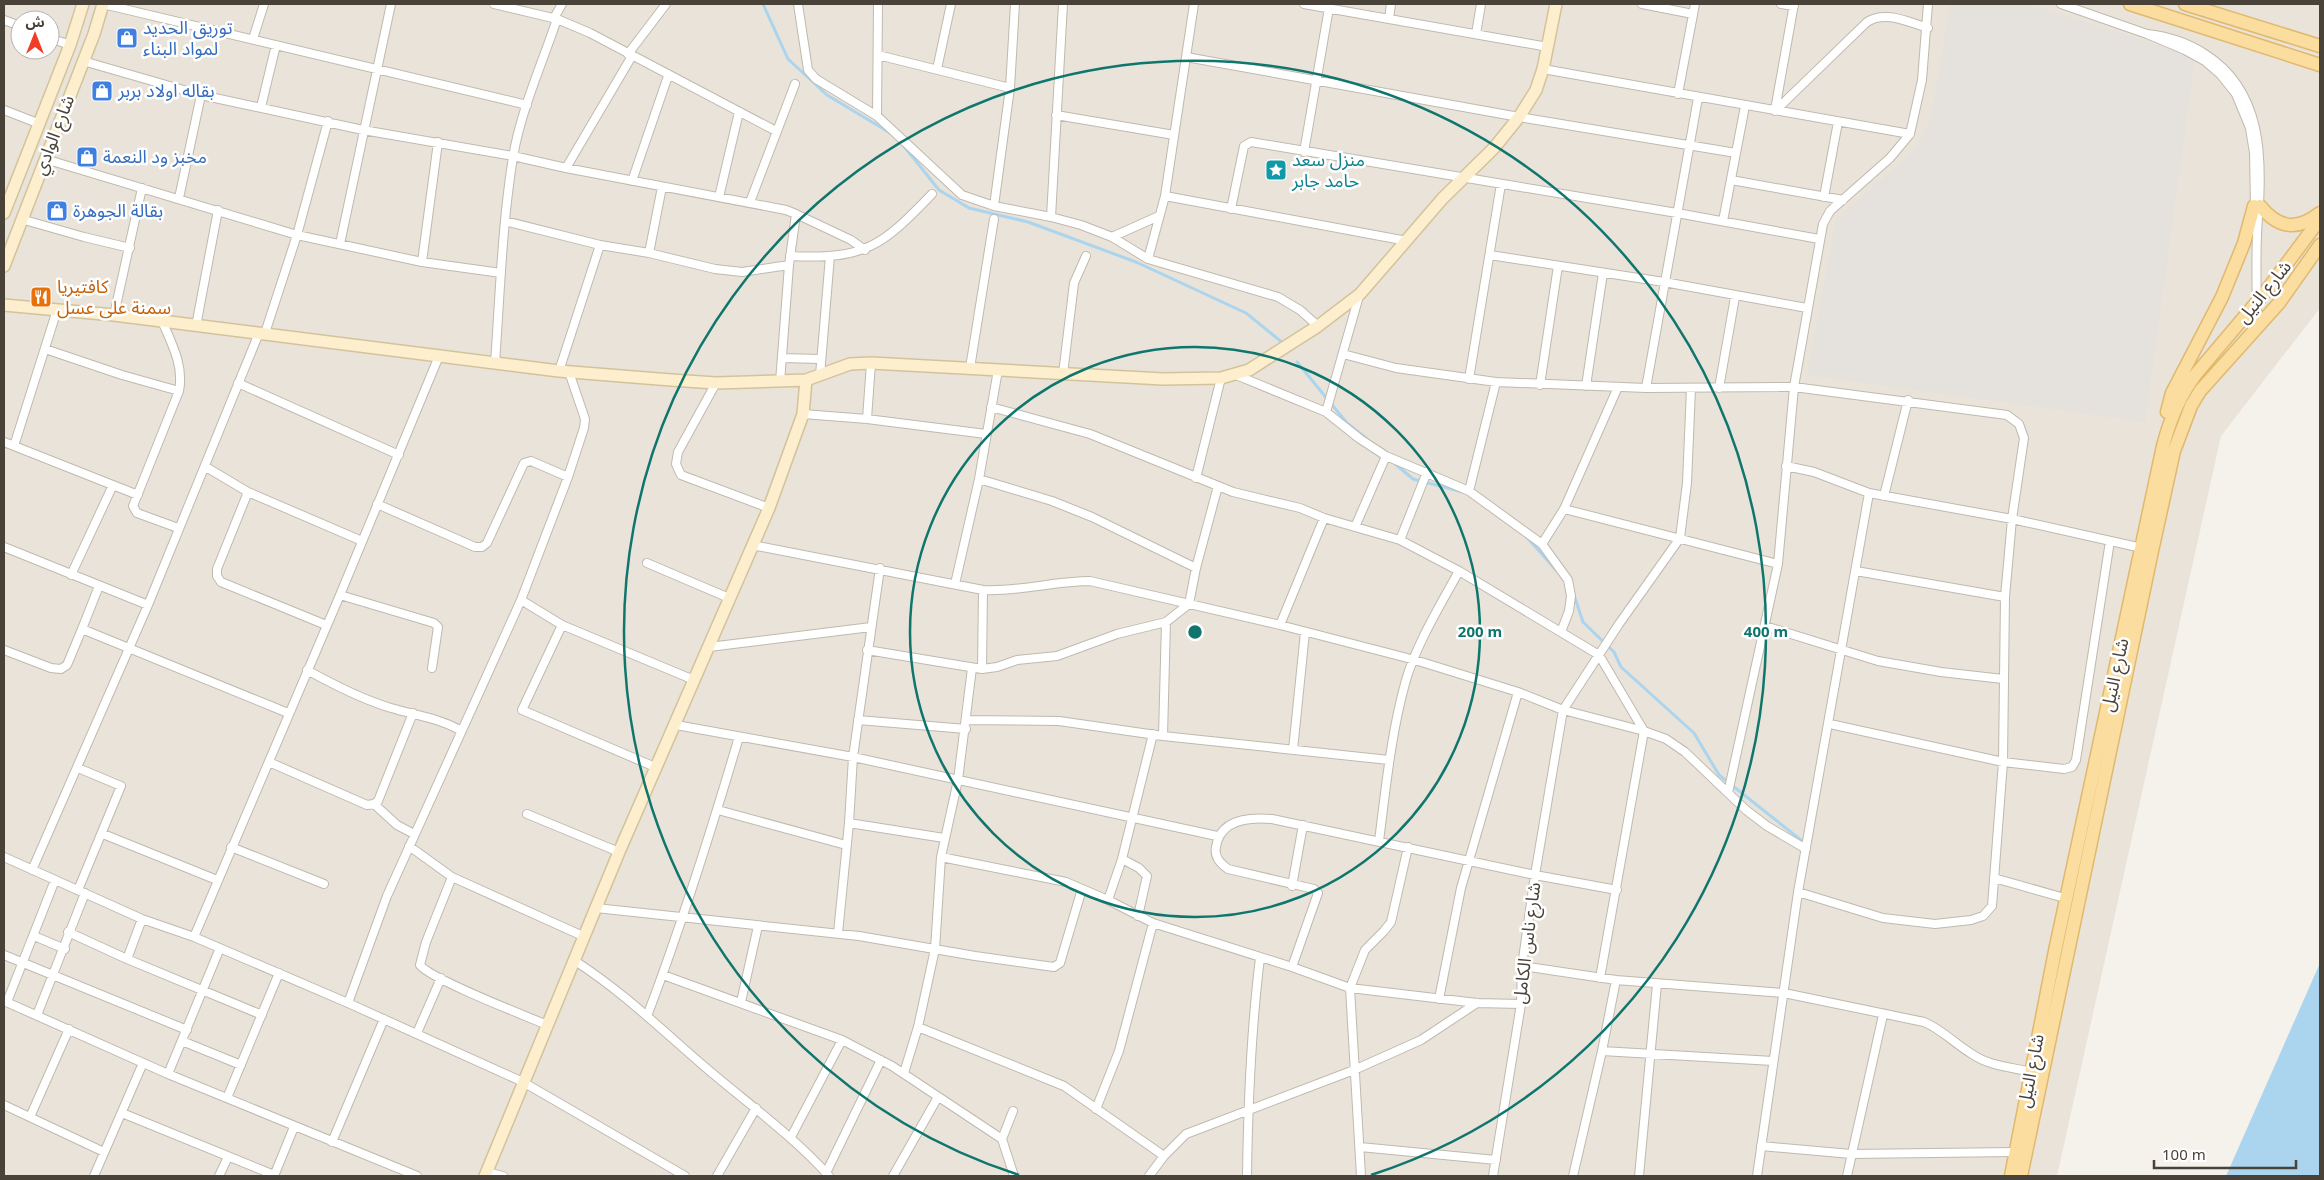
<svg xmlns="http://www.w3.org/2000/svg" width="2324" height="1180" viewBox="0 0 2324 1180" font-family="'Noto Sans','Noto Sans Arabic',sans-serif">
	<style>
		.residential { fill: #e9e3d9; fill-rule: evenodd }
		.industrial { fill: #e5e1dc }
		.water { fill: #abd5ef }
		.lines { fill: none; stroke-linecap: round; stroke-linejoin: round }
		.stream { stroke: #abd5ef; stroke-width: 3 }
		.street-casing { stroke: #c0b9ae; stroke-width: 10 }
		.secondary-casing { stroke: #d3c39c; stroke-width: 14 }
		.primary-casing { stroke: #e0b96e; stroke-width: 15 }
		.street { stroke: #fff; stroke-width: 8 }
		.secondary { stroke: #fdefcd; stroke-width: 11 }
		.primary { stroke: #fbdd9f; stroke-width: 12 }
		.ring { fill: none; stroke: #0f766e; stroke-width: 2.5 }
		.labels { text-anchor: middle; stroke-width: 5; stroke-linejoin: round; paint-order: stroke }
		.shop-label { font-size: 18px; fill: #366cbe; stroke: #fff; text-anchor: start }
		.street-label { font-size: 18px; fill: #494239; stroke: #fff }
		.culture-label { font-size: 18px; fill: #0d838f; stroke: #fff; text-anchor: start }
		.food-label { font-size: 18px; fill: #c56008; stroke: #fff; text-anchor: start }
		.centre { fill: #0f766e; stroke: #fff; stroke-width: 2.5 }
		.ring-label { font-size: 15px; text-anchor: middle; font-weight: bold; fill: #0f766e; stroke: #fff; stroke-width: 5; stroke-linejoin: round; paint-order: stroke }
	</style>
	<rect width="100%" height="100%" fill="#f5f2eb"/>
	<path class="residential" d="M4 4H2320V308L2221 436 2057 1176H4ZM20 20H50V50H20Z"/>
	<path class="industrial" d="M1950 4H2028L2195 57 2145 422 1807 375 1836 219 1915 150 1931 120Z"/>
	<path class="water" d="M2320 962V1176H2226L2320 963Z"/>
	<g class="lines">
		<path class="stream" d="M763 4 788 59 827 95 892 134
			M903 145 939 190 969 208 1028 222 1136 262 1246 313 1283 343
			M1297 362 1347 423 1367 439
			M1394 463 1413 479 1463 492
			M1525 535 1556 570
			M1574 595 1583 622 1614 652 1621 667 1694 733 1719 775 1806 844"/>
		<g class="street-casing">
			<path id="street" d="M103 4 527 105
				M494 4 557 19 590 33 776 131
				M798 4 808 70 816 79 877 116 962 195 994 206 1051 217 1081 225 1112 237 1148 259 1278 297 1300 310 1318 326
				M1304 4 1548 47
				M1642 4 1693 14
				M1781 4 1794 6
				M2061 4 2147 34 2185 50 2205 61 2220 74 2236 94 2250 128 2254 153 2255 209
				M554 18 562 4
				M1389 19 1391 4
				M4 20 20 26
				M1476 34 1481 4
				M2147 34C2167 36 2188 43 2205 54 2262 90 2263 157 2258 218 2255 252 2257 294 2257 329
				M50 38 70 45
				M253 39 264 4
				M628 54 666 4
				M878 55 1010 88 1015 4
				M1186 57 1519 117 1736 153
				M83 61 201 95 363 130 513 156 566 168 786 210 796 214 789 265 780 382
				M937 69 951 4
				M1543 69 1910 134
				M1678 94 1695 4
				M261 107 276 45
				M4 110 40 124
				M1775 110 1794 4
				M1775 111 1867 22C1885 10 1908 22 1928 28
				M1056 115 1174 135
				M877 116 878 4
				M1304 152 1329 8
				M45 159 297 235 422 262 501 273
				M566 168 632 56
				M1731 180 1843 200
				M632 181 668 76
				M1165 196 1407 241
				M719 197 739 112
				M1824 197 1838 122
				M179 198 201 95
				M750 202 795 84
				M994 206 1010 88
				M1231 209 1244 146 1251 142 1677 213 1819 239
				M796 214 851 240 865 250
				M1051 217 1063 4
				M21 219 84 237 130 248
				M505 221 600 245 649 253 715 269 742 272 789 265
				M1723 221 1745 106
				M1112 237 1159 216
				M340 244 391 4
				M649 253 662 187
				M1490 255 1664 282 1807 308
				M790 256C865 260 882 246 932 194
				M1148 259 1165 196 1194 4
				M422 262 438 142
				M114 315 142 188
				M162 321C172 344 184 366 179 391L133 506 137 513 178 528
				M196 326 218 210
				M265 333 297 235 328 121
				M45 349 122 375 179 391
				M1343 354 1396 368 1496 382 1646 388 1794 387 2007 415 2019 424 2024 438 2012 519 2005 597 2003 762 1992 906 1983 916 1971 920 1935 924 1883 918 1798 892
				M782 358 821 359
				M495 363C500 294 502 225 513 157 521 110 542 64 557 19
				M970 368 994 219
				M559 371 600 245
				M1063 374 1074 283 1086 256
				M820 375 830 256
				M1236 375 1326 412 1360 439 1386 456 1469 491 1542 544 1568 580 1571 596 1569 611 1561 632
				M1469 379 1501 184
				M238 383 399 455
				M716 383 678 452 676 464 681 475 769 508
				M1540 385 1558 266
				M1586 386 1603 273
				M1646 388 1698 98
				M1719 388 1735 297
				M991 407 1090 434 1233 492 1300 508 1324 518 1400 540 1459 571 1599 655 1644 731 1600 978
				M1326 412 1359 296
				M803 414 867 419 986 434
				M867 419 871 363
				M4 442 138 495
				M14 446 57 310
				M1786 466 1814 472 1869 493 2012 519 2142 548
				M206 467 248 492 362 541
				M1196 478 1221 378
				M979 479 1052 501 1092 517 1196 568
				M1469 491 1496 382
				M248 492 217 569V576L221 582 326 625
				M1884 496 1908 400
				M377 504 475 547H482L487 543 524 463 531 461 568 477
				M1564 509 1778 564
				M1355 527 1386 456
				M1400 540 1427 472
				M1542 544 1564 509 1618 387
				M752 545 983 590C1020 592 1054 581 1090 581L1280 625 1415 660 1518 692 1563 710 1644 731 1666 739 1685 752 1746 810 1767 826 1806 849
				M4 547 148 605
				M647 563 729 598
				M1856 571 2005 597
				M71 575 113 485
				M955 584 979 479 998 370
				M99 586 82 629 288 713
				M340 595 434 623 438 627 432 668
				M521 600 562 625
				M1280 625 1324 518
				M1765 626 1878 661 1941 672 2003 679
				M709 647 871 627
				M4 650 51 668 61 669 67 665 82 629
				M867 650 982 669 997 667 1017 660 1057 656 1117 634 1166 622 1189 604 1196 568 1218 486
				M982 669 983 590
				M307 670C334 685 361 699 391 708 415 715 438 718 460 730
				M858 720 966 729
				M967 720 1059 721 1163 736 1389 760
				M1830 724 2003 762 2064 769 2072 767 2076 760 2110 541
				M676 725 853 757 1217 836
				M1163 736 1166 622
				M1293 750 1305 632
				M269 762 367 805 374 804 397 825 414 834
				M655 767 522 710 562 625 694 680
				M78 768 121 786 78 890
				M1728 793 1778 564 1794 387 1823 224 1830 211 1890 158 1910 134 1922 80 1928 4
				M374 804 378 801 413 713
				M718 810 846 845
				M527 814 619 852
				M849 823 944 838
				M103 834 217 880
				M1379 841C1386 787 1391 733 1406 680 1417 643 1441 604 1459 571
				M409 846 452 877 585 937
				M231 847 324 884
				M4 857 142 919 194 937 348 1003 523 1082 685 1176
				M941 857 1066 882 1108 900 1153 923 1292 967 1350 988 1477 1003 1521 1004
				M1122 859 1139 868 1147 876 1138 916
				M32 870 148 605 259 333
				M452 877 426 942 420 965C430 979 526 1016 547 1025
				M1994 878 2068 899
				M1292 886 1303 825
				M1108 900 1122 859 1153 734
				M596 908 859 936 975 956 1054 967 1060 963 1082 889
				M68 932 127 959 262 1015
				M838 933 849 823 853 757 880 568
				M34 936 65 949
				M194 937 340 595 439 356
				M4 955 187 1030
				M127 959 142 919
				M575 961C622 991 663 1031 705 1067 747 1103 792 1135 829 1176
				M1522 966 1616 980 1784 993 1924 1022C1943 1030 1955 1044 1972 1054 1989 1066 2011 1067 2031 1072
				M1292 967 1318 893 1314 889 1228 869C1220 863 1214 857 1216 847 1220 819 1249 817 1272 819L1535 875 1617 890
				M663 975 842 1040 892 1066 1002 1139
				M1439 999 1461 888 1518 692
				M4 1001 168 1074 417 1176
				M7 1002 55 880
				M741 1002 758 926
				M348 1003 387 896 521 600 568 477 584 428 585 419 569 372
				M37 1015 85 893
				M647 1016C682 925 711 831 739 737
				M918 1027 1064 1086 1164 1156
				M417 1033 441 978
				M182 1041 241 1065
				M1602 1051 1773 1061
				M904 1073 918 1027 935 949 941 857 958 780 972 668
				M168 1074 220 948
				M227 1098 279 973
				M4 1105 104 1152
				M1096 1109 1119 1051 1153 923
				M1013 1111 1002 1139 1014 1176
				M122 1113 274 1175
				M30 1117 69 1029
				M791 1137 842 1040
				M332 1142 384 1019
				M1761 1146 1851 1154 2015 1152
				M1360 1147 1496 1160
				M486 1172 503 1176
				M826 1173 881 1060
				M94 1176 143 1063
				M219 1176 228 1157
				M274 1176 294 1127
				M717 1176 756 1108
				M893 1176 938 1097
				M1149 1176 1164 1156 1186 1134 1354 1070 1421 1040 1477 1003
				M1247 1176C1248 1103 1251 1030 1260 958
				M1361 1176 1350 988 1365 950 1384 931 1391 922 1408 847
				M1493 1176 1521 1004 1522 966 1535 875 1563 710 1619 624 1680 538 1687 483 1691 388
				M1573 1176 1602 1051 1616 980
				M1639 1176 1657 984
				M1757 1176 1798 892 1869 493
				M1847 1176 1883 1015"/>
		</g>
		<g class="secondary-casing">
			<path id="secondary" d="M4 213 70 45 83 4
				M4 266 94 34 103 4
				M4 305 114 315 559 371 671 380 716 383 806 380 850 364 871 363 1163 379 1221 378 1249 370 1318 326 1360 294 1443 198 1494 148 1519 117 1536 90 1543 69 1556 4
				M485 1176 619 852 769 508 803 414 806 380"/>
		</g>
		<g class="primary-casing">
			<path id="primary" d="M2130 4 2320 65
				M2185 4 2320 46
				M2260 206C2279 229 2297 231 2320 213
				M2167 412 2172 393 2222 297 2244 243 2254 206
				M2011 1176 2055 951 2163 446C2170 419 2179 396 2196 374L2267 290 2320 219
				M2021 1176 2152 551 2174 451 2191 406 2200 391 2279 303 2320 245"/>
		</g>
		<use href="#street" class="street"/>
		<use href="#secondary" class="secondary"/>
		<use href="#primary" class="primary"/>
	</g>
	<g class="ring">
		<circle cx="1195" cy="632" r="285"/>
		<path d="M1019 1175A571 571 0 1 1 1371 1175"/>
	</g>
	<defs>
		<g id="shop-square" transform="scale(1.125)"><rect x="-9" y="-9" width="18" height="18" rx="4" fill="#3f7fe0" stroke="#fff"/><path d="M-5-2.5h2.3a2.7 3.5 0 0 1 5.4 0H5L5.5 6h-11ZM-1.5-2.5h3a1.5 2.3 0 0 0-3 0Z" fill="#fff"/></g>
		<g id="sight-square" transform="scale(1.125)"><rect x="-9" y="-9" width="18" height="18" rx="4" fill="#0f9aa8" stroke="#fff"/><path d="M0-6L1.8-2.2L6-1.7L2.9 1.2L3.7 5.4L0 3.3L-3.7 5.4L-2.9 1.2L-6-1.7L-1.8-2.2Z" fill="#fff"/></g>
		<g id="restaurant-square" transform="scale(1.125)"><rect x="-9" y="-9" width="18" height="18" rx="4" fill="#e8710a" stroke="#fff"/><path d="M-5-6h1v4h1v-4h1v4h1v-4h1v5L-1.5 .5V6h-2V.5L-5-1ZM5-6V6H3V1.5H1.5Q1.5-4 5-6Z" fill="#fff"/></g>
	</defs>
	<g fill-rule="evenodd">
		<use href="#shop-square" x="127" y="38"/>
		<use href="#shop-square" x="102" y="91"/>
		<use href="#shop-square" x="87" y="157"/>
		<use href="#sight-square" x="1276" y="170"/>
		<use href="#shop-square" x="57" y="211"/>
		<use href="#restaurant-square" x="41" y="297"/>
	</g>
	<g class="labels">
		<g class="shop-label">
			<text x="143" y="34">توريق الحديد<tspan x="143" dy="21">لمواد البناء</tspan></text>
			<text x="118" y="97">بقاله اولاد بربر</text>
			<text x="103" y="163">مخبز ود النعمة</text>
			<text x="73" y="217">بقالة الجوهرة</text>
		</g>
		<g class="street-label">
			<text transform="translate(54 135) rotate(-69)" y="6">شارع الوادي</text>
			<text transform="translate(2264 292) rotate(-51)" y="6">شارع النيل</text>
			<text transform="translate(2115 675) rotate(-78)" y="6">شارع النيل</text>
			<text transform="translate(1527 943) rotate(-83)" y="6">شارع ناس الكامل</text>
			<text transform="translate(2031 1071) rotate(-79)" y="6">شارع النيل</text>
		</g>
		<g class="culture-label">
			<text x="1292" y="166">منزل سعد<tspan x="1292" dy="21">حامد جابر</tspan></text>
		</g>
		<g class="food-label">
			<text x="57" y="293">كافتيريا<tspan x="57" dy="21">سمنة على عسل</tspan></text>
		</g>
	</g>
	<circle cx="1195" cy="632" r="8" class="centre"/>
	<g class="ring-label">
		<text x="1480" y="637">200 m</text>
		<text x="1766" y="637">400 m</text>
	</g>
	<rect width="2324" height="1180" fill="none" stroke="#494239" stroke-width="10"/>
	<g transform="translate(35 35)"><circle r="24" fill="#ffffff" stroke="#b6b3b0"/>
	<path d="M0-4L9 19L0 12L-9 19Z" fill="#f23c25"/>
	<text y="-8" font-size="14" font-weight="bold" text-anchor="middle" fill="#494239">ش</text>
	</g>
	<path d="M2154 1160v8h142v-8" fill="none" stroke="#494239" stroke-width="2.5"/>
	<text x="2162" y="1160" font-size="15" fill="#494239" stroke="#ffffff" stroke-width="4" paint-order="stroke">100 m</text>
</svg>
